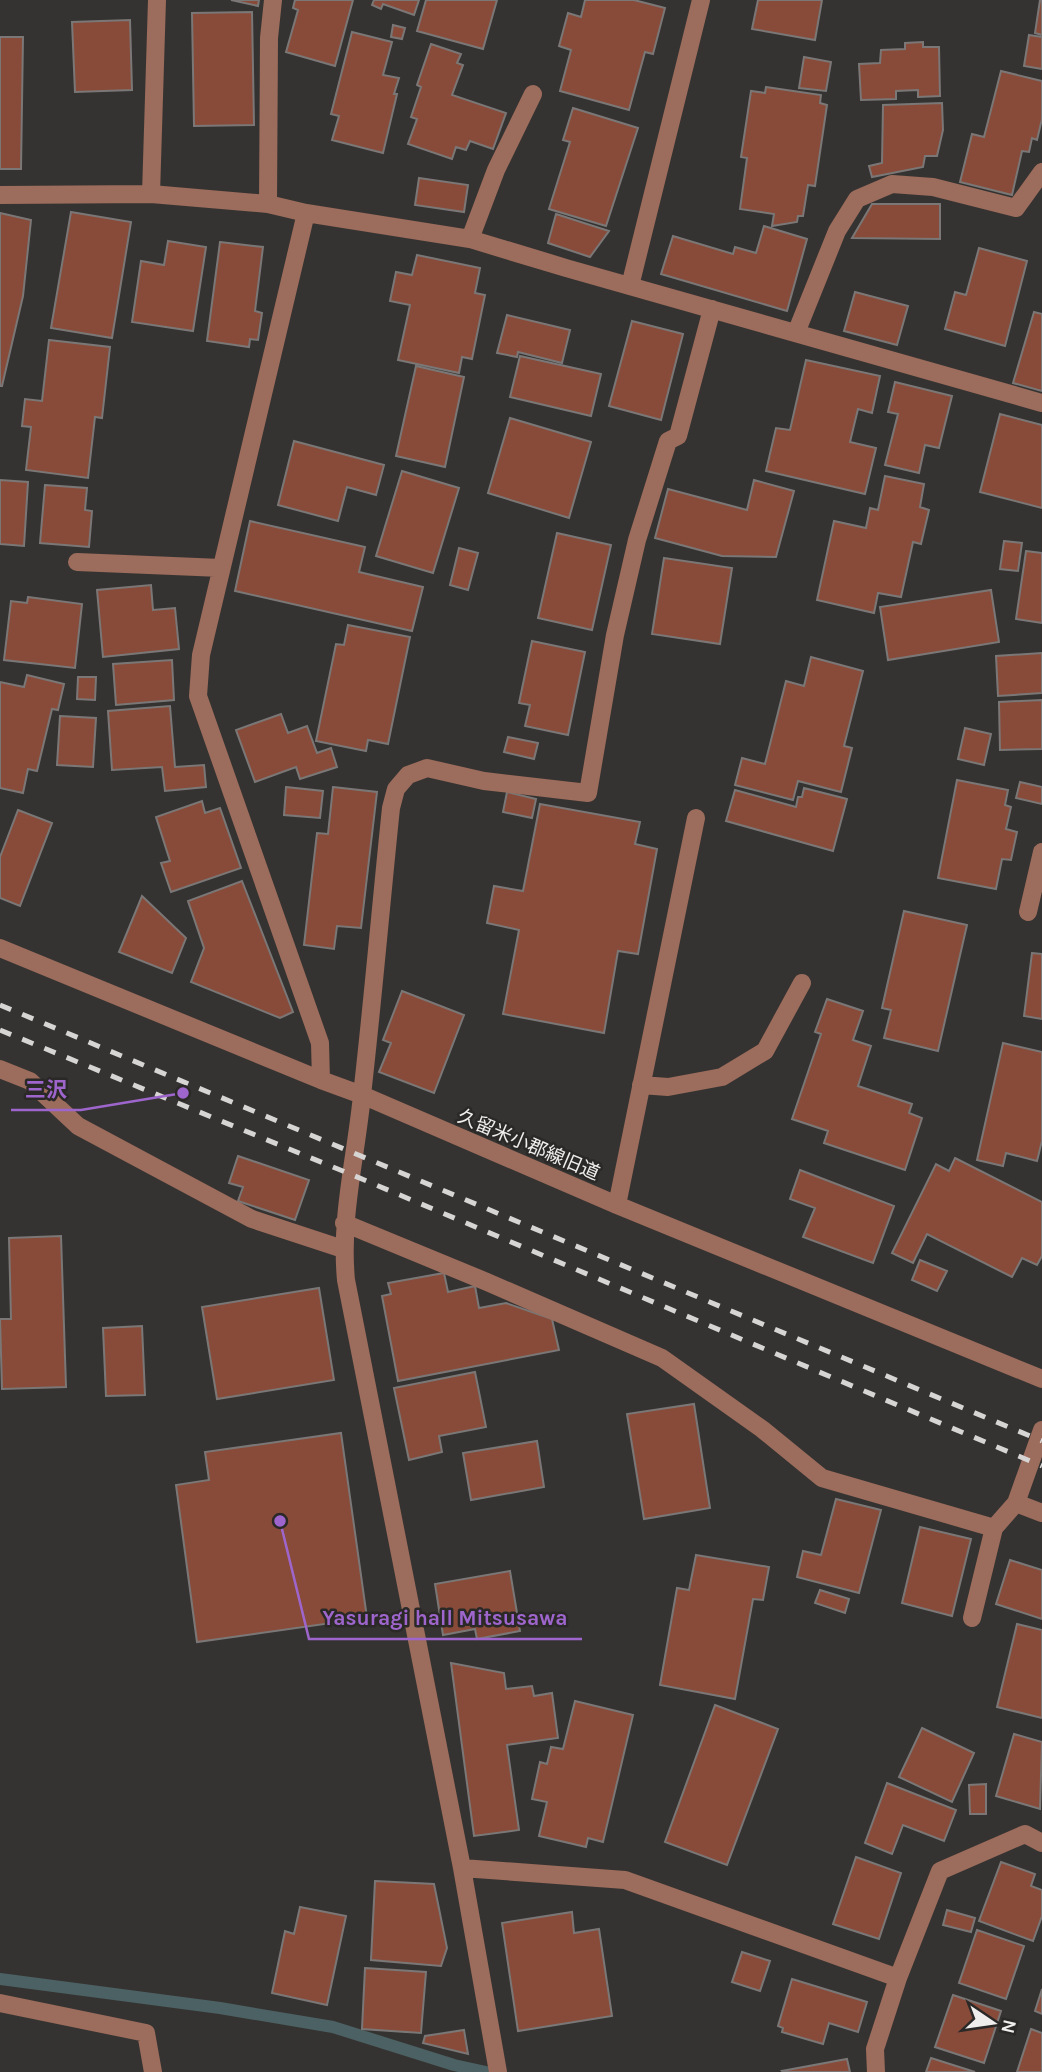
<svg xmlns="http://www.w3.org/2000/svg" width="1042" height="2072" viewBox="0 0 1042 2072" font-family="Karla,'Noto Sans JP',sans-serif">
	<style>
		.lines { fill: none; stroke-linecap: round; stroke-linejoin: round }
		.stream { stroke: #4c6163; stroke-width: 12 }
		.building { fill: #884b39; stroke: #7a7776; stroke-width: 2 }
		.minor { stroke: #9c6c5c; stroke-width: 18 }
		.rail { stroke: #d6d5d4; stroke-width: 5; stroke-dasharray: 12 12; stroke-linecap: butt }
		.labels { text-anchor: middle; stroke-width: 5; stroke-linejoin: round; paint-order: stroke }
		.street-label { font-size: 19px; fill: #efeeed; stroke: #2b2927 }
		.leader { fill: none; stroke: #9e66cd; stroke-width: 2.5 }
		.callout-dot { fill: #9e66cd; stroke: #2b2927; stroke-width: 2.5 }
		.callout-label { font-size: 21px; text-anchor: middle; font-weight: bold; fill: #9e66cd; stroke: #2b2927; stroke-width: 5; stroke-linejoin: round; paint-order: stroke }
	</style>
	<rect width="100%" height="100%" fill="#353331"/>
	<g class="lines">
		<path class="stream" d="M0 1979 220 2008 333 2027 454 2065 486 2072"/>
	</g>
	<path class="building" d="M231 0H259L258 6Z
		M295 0H353L335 66 286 52 298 10 293 8Z
		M374 0H419L414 15 383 4 381 9 372 5Z
		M426 0H497L483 49 417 31Z
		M585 0H634L665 8 653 54 645 52 629 110 560 91 571 50 559 46 568 13 581 17Z
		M758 0H822L815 40 752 29Z
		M1040 0H1042V35L1035 33Z
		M252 12 254 125 194 126 192 13Z
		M130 20 132 90 75 92 72 22Z
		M393 25 405 28 402 39 391 37Z
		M352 32 392 42 383 75 399 78 394 94H397L383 153 332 140 339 116 331 114Z
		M1029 35 1042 37V69L1024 66Z
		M0 37H23L21 169H0Z
		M923 42V47H939L940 96 918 97V90L896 91V99L861 100 859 64 880 63 881 50 905 49V43Z
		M431 44 461 54 457 63 463 65 452 95 506 113 493 149 470 141 466 150 456 147 452 159 408 144 417 119 411 117 421 87 417 85Z
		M804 57 831 62 826 91 799 88Z
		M1001 71 1042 81V119L1037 140 1032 138 1029 152 1022 151 1012 195 960 182 972 134 984 137Z
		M766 87 821 95 820 103 827 105 815 186 808 185 803 216H798L797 222 772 226 774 214 740 209 747 158 741 157 751 91 765 93Z
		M942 103 943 130 937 156H925L923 167 872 177 869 166 882 163 883 105Z
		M573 108 638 128 606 226 549 209 570 142 563 140Z
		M419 178 468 185 464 212 415 205Z
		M872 204H940V239L852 238Z
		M71 212 131 222 112 338 51 328Z
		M0 213 31 220 23 296 2 386H0Z
		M556 214 609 231 590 257 548 243Z
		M764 226 807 239 787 311 661 274 673 236 733 254 735 247 756 253Z
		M168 241 206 247 193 331 132 322 141 261 164 265Z
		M220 242 263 247 255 311 262 313 258 340 250 339 249 347 207 341Z
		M979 248 1027 261 1005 346 945 329 955 292 966 295Z
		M417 255 480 268 475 293 485 295 472 359 462 357 459 373 398 360 410 305 390 301 396 272 412 275Z
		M855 292 908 306 897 345 844 331Z
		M1034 312 1042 314V391L1013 383Z
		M507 315 570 330 562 363 518 352 517 357 497 353Z
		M632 321 683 334 661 420 609 406Z
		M49 340 110 347 102 418 95 417 88 478 26 470 31 427 22 426 25 399 42 401Z
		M520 356 601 374 591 416 510 397Z
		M806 360 880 376 872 413 858 409 850 442 876 448 865 494 766 471 776 428 790 430Z
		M416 366 464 377 445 467 396 456Z
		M895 382 952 396 939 448 925 445 919 473 885 465 898 414 888 412Z
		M1000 414 1042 425V508L980 492Z
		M510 418 591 442 569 518 488 493Z
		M294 441 384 465 376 495 347 487 338 521 278 505Z
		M402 471 459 488 433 573 376 556Z
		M885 476 924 484 920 507 929 510 921 544 913 542 901 597 878 593 874 613 817 600 834 521 866 528 870 508 878 510Z
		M0 480 28 482 24 546 0 544Z
		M754 480 794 491 776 557 722 556 655 538 668 489 747 510Z
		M45 485 87 488 85 510 92 511 89 547 40 543Z
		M250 521 365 547 359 572 423 587 412 631 235 591Z
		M557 533 611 545 592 630 538 618Z
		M1004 541 1022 543 1018 571 1000 569Z
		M459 548 478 553 468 590 450 585Z
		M1026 551 1042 553V623L1016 619Z
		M664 558 732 568 720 644 652 634Z
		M151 585 153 610 175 608 179 649 103 657 97 590Z
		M991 590 999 642 888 660 880 607Z
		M28 597 82 604 75 668 4 660 11 601 27 603Z
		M348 625 410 637 388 744 368 740 366 751 316 741 336 644 344 645Z
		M532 641 585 652 568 735 525 726 530 705 519 703Z
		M1042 653V693L998 696 996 656Z
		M811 657 863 671 844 746 852 748 841 792 798 781 793 800 735 785 742 758 765 764 786 681 804 686Z
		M172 660 174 700 116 705 113 664Z
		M27 675 64 684 58 710 52 709 37 771 28 769 23 793 0 788V682L24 687Z
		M78 677H96L95 700 77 699Z
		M1042 700V749L1000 750 999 702Z
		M170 706 175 767 204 765 206 787 165 791 162 767 112 770 108 711Z
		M281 714 288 733 307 726 317 753 331 748 337 767 300 779 296 767 255 782 236 730Z
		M60 716 96 718 93 767 57 765Z
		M965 728 991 734 984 765 958 759Z
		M508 737 538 743 534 759 504 752Z
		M957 780 1008 790 1005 805 1011 807 1006 829 1017 832 1011 860 1002 859 996 889 938 878Z
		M1020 782 1042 787V804L1016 798Z
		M286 787 323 791 320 818 284 815Z
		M333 787 377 792 361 928 337 926 334 949 304 945 317 833 328 834Z
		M804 788 847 799 833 851 726 821 735 790 796 807 798 797H802Z
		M507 792 536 799 532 818 503 812Z
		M202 801 205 813 220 808 241 868 171 892 161 863 170 861 156 817Z
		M540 804 640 822 635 844 657 849 638 954 618 951 604 1033 503 1014 519 930 487 923 494 886 523 891Z
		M18 810 52 823 20 906 0 898V857Z
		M242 881 293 1012 280 1018 191 982 204 948 188 901Z
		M142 896 186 938 172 973 119 952Z
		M904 911 967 925 938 1051 884 1038 891 1010 882 1008Z
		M1032 953 1042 954V1019L1024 1016Z
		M402 991 464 1015 434 1093 379 1072 391 1043 383 1040Z
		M827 999 863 1011 853 1040 871 1046 858 1086 912 1104 909 1113 922 1118 905 1170 824 1143 828 1131 792 1119 821 1034 815 1032Z
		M1003 1043 1042 1052V1141L1037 1161 1006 1153 1003 1166 977 1160Z
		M238 1156 309 1180 295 1220 238 1201 243 1187 229 1183Z
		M955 1158 1042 1202V1256L1037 1265 1022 1258 1012 1277 927 1234 913 1263 892 1253 936 1164 949 1171Z
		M800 1170 894 1206 873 1263 803 1237 815 1208 790 1199Z
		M61 1236 66 1387 2 1389 0 1319H11L9 1238Z
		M920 1260 947 1271 937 1291 912 1280Z
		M444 1273 448 1292 475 1286 479 1308 506 1303 552 1319 559 1350 398 1381 382 1296 391 1294 388 1283Z
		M319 1288 334 1380 217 1399 202 1307Z
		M142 1326 145 1395 106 1396 103 1328Z
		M475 1372 486 1427 439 1436 442 1452 409 1460 394 1388Z
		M694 1404 710 1508 644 1519 627 1414Z
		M341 1433 367 1618 197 1642 176 1485 209 1480 205 1452Z
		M537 1441 544 1487 471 1500 463 1453Z
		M836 1499 881 1510 859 1593 797 1577 803 1551 821 1555Z
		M920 1527 971 1539 952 1616 902 1603Z
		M696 1555 769 1567 763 1600 753 1599 735 1699 660 1685 677 1588 689 1590Z
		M1010 1560 1042 1570V1619L996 1604Z
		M510 1571 520 1631 477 1639 475 1629 443 1635 435 1584Z
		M820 1590 849 1599 845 1613 815 1603Z
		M1017 1624 1042 1630V1718L997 1707Z
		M451 1663 504 1673 506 1689 532 1686 534 1696 552 1693 558 1738 507 1745 519 1830 474 1836Z
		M575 1701 633 1715 603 1842 588 1838 586 1847 539 1836 547 1802 532 1799 540 1762 547 1764 551 1747 563 1749Z
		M715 1705 778 1729 727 1865 665 1842Z
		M922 1728 974 1753 952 1802 899 1777Z
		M1014 1734 1042 1742 1040 1809 996 1796Z
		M887 1783 956 1810 944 1841 903 1825 892 1854 865 1843Z
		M986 1784V1814H970L969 1785Z
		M856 1857 901 1873 879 1939 833 1924Z
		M1001 1862 1035 1874 1031 1886 1042 1890V1916L1033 1941 979 1921Z
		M375 1881 434 1884 447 1948 441 1966 371 1960Z
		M300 1907 346 1916 327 2005 272 1993 285 1931 294 1934Z
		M947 1910 975 1918 971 1932 943 1925Z
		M572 1912 574 1933 599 1929 612 2016 518 2031 502 1923Z
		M977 1930 1024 1946 1006 1999 959 1983Z
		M742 1952 770 1961 760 1991 732 1982Z
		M365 1968 426 1972 421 2033 362 2029Z
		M792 1979 867 2002 858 2032 829 2023 823 2044 782 2032 783 2028 778 2026Z
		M1042 1989V2014L1035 2011Z
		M953 1995 1001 2011 984 2063 935 2047Z
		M1031 2029 1042 2033V2072H1017Z
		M464 2030 468 2054 423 2043 425 2036Z
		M931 2058 975 2072H926Z
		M847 2059 850 2072H783L782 2071Z"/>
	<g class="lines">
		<path class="minor" d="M151 194 157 0
			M0 195 151 194 268 204 306 213 470 239 566 268 1042 403
			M268 204 269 38 273 0
			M306 213 201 655 198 696 320 1043 321 1080
			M470 239 496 170 533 94
			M630 286 701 0
			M796 333 837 231 857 199 892 184 933 187 1016 208 1042 172
			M77 562 221 568
			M1028 912 1042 852
			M0 948 321 1080 362 1095 617 1205 1042 1379
			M0 1069 30 1081 78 1126 252 1219 343 1249
			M641 1085 668 1087 722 1077 765 1051 802 983
			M617 1205 696 818
			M344 1223 487 1282 662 1358 762 1429 822 1478 994 1528 1016 1503 1042 1513
			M1016 1503 1042 1430
			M972 1618 994 1528
			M462 1868 625 1880 898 1978
			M0 2003 146 2033 153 2072
			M498 2072 462 1868 346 1280C340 1217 356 1157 362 1095 373 999 381 904 391 808L396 789 408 775 427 768 484 781 588 793 615 635 637 540 668 441 678 436 712 309
			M876 2072 875 2049 898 1978 940 1871 1025 1834 1042 1843"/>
		<path class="rail" d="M0 1005 1042 1441
			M0 1030 350 1174 1042 1466"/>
	</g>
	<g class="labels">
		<g class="street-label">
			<text transform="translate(529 1144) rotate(23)" y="7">久留米小郡線旧道</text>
		</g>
	</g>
	<path class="leader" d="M183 1093L81 1110H11M280 1521L309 1639H582"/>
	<g class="callout-dot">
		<circle cx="183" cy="1093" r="7"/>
		<circle cx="280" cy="1521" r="7"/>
	</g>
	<g class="callout-label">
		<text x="46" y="1097">三沢</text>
		<text x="445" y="1625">Yasuragi hall Mitsusawa</text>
	</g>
	<g transform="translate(993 2023) rotate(103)" stroke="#2b2927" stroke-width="5" paint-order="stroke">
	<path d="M0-5L12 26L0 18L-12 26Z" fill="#efeeed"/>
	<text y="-10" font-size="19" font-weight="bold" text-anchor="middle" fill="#efeeed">N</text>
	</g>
</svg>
